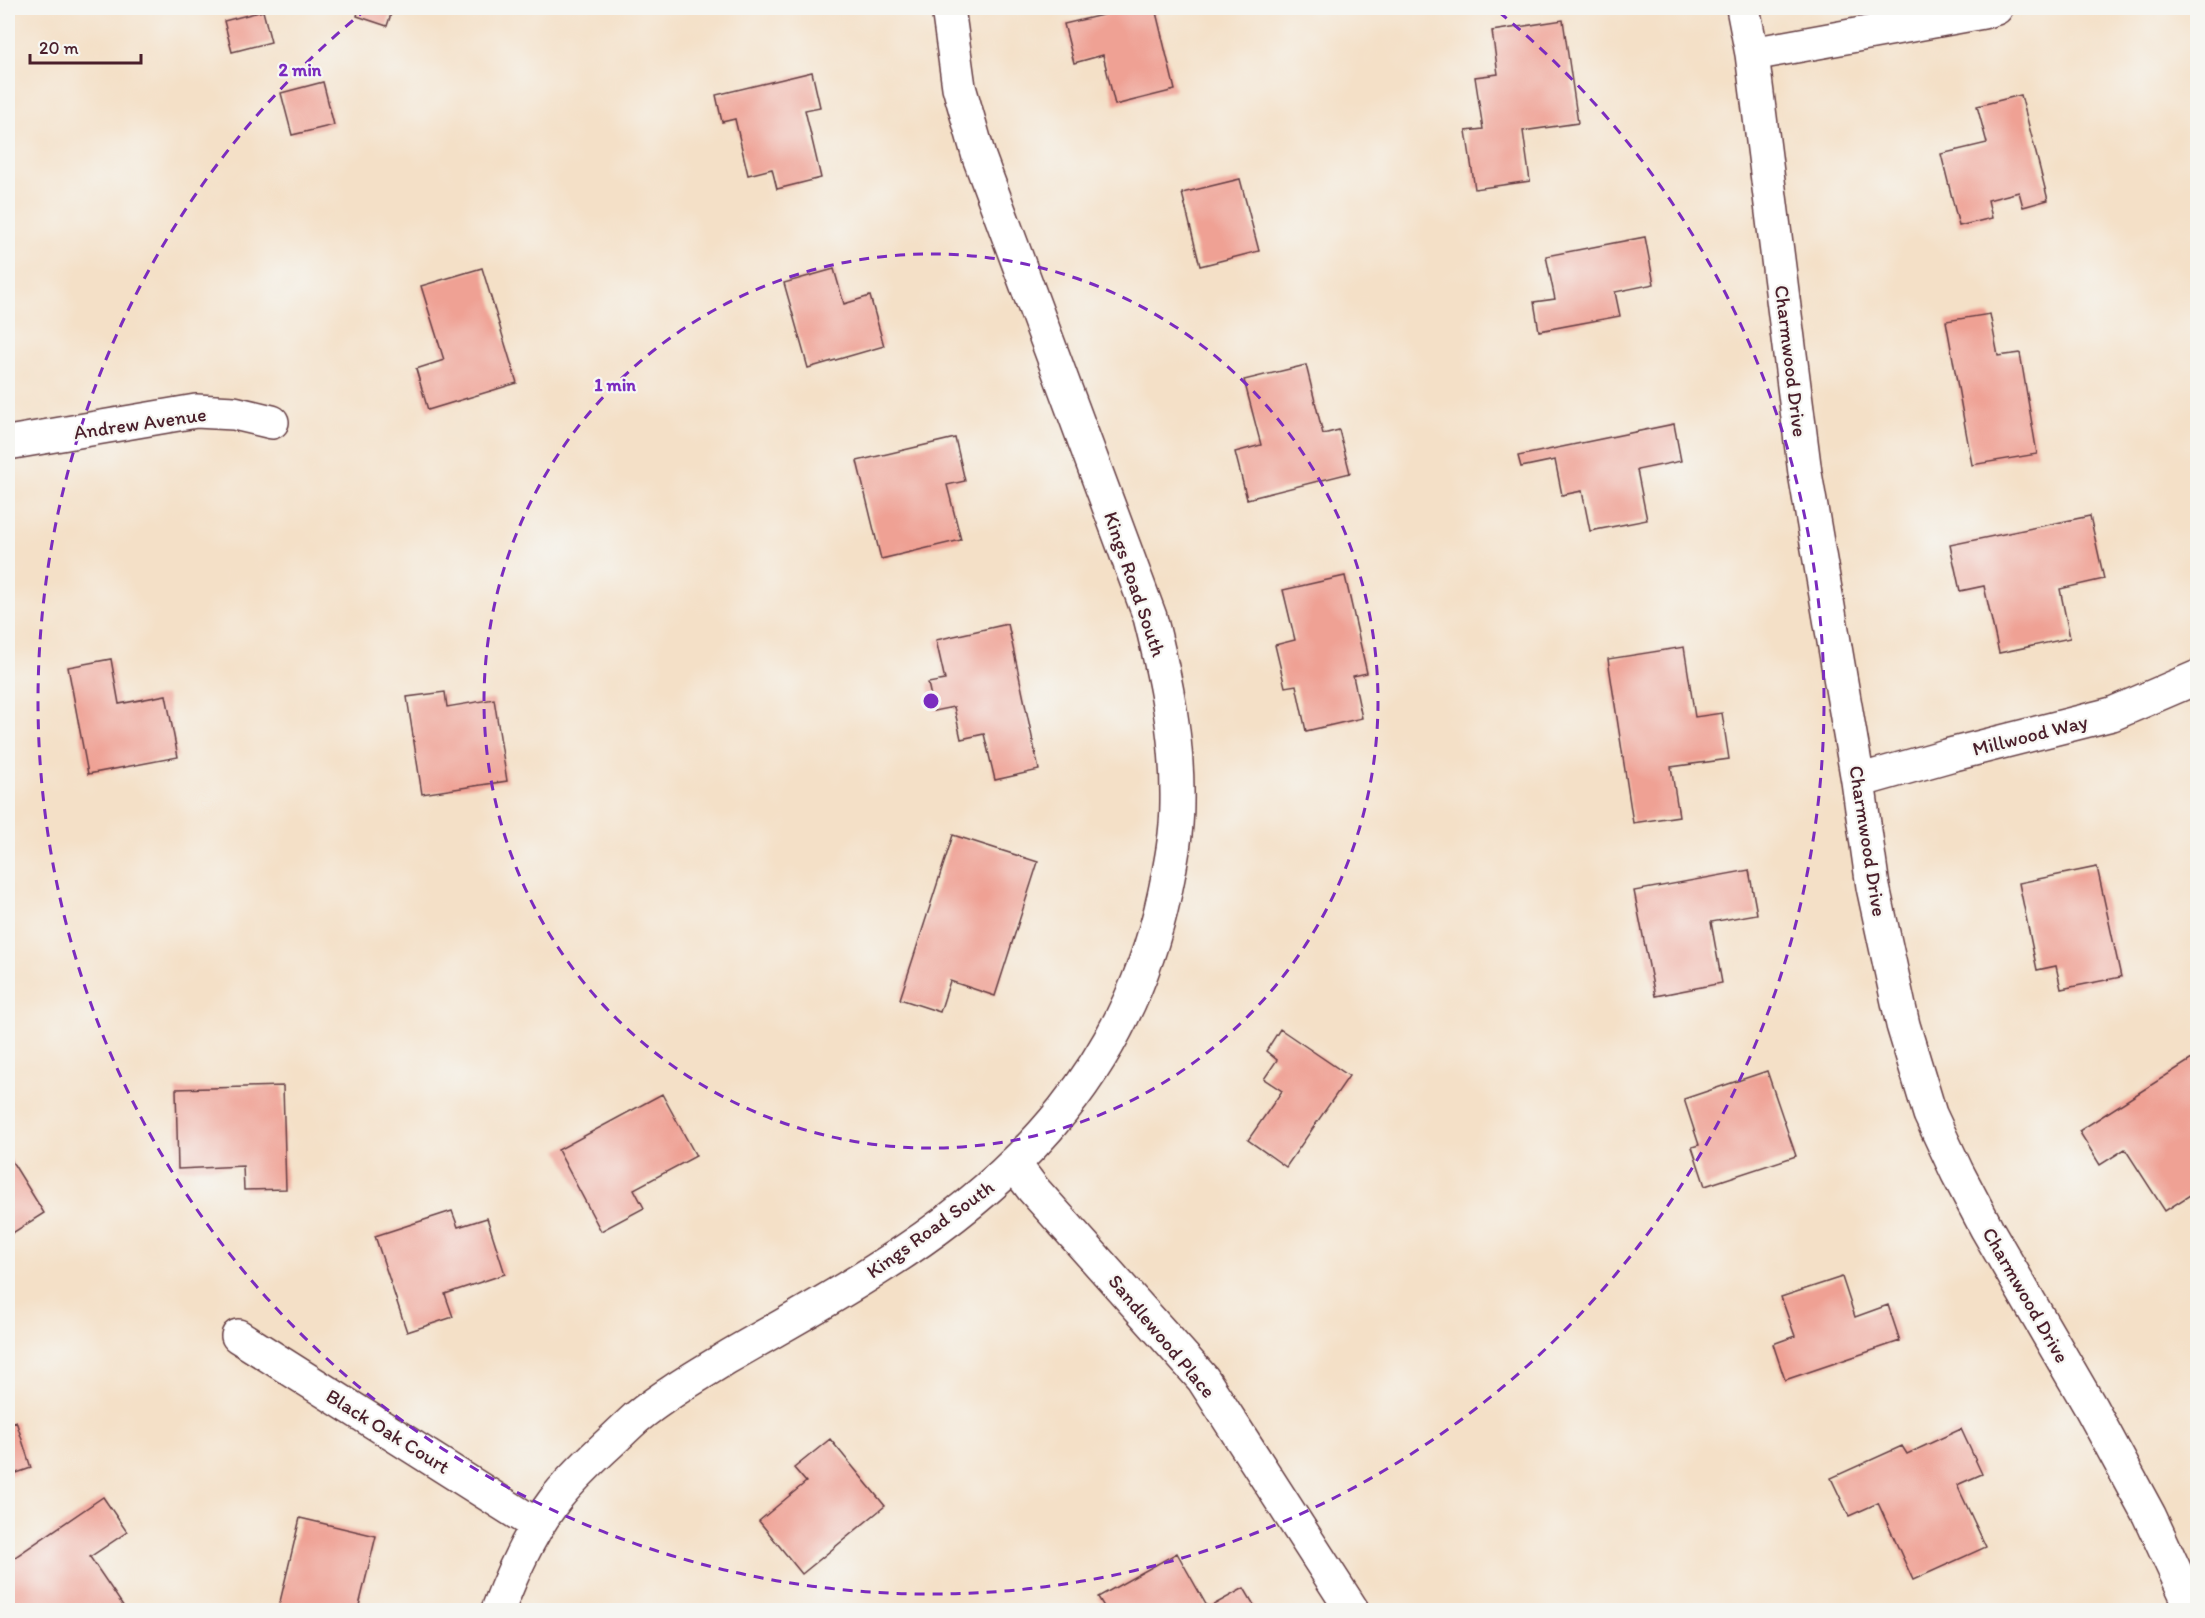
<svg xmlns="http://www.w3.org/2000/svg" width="2205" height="1618" viewBox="0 0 2205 1618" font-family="Itim,sans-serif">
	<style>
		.building { fill: #efa194 }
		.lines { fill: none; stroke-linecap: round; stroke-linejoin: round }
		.minor-casing { stroke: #643c42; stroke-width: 36 }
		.minor { stroke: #fff; stroke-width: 33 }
		.ring { fill: none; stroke: #7b2cbf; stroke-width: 3; stroke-dasharray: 10 8 }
		.labels { text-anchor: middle; stroke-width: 4.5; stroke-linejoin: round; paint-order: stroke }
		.street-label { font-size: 20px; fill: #4a1f2b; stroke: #f6f6f2 }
		.centre { fill: #7b2cbf; stroke: #f6f6f2; stroke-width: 3 }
		.ring-label { font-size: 18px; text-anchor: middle; font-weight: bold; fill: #7b2cbf; stroke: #f6f6f2; stroke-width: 4.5; stroke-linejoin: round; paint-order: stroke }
	</style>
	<rect width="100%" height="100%" fill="#f6f6f2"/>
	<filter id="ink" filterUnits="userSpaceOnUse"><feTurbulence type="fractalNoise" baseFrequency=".0167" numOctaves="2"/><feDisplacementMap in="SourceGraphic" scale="12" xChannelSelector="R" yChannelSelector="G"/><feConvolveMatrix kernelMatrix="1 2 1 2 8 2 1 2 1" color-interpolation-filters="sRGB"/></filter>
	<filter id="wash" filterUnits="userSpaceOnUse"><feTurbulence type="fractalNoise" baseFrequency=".008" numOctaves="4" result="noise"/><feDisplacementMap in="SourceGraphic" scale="24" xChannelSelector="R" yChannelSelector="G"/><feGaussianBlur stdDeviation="1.35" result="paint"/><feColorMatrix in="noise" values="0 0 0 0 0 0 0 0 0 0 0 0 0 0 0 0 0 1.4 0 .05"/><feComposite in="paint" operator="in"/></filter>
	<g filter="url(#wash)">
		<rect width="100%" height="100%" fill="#f4e0c7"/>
		<g id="blocks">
			<path class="building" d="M359 8H393L387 26 357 16Z
				M1132 8H1155L1175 90 1115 105 1103 55 1074 63 1064 24Z
				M263 11 271 42 232 52 224 21Z
				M1563 20 1578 123 1523 131 1530 181 1475 189 1466 131 1483 129 1475 77 1498 74 1492 31Z
				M812 72 820 107 805 110 821 178 777 189 772 169 748 175 735 119 722 122 716 95Z
				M323 82 334 125 292 135 281 93Z
				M2021 95 2048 200 2023 207 2019 192 1988 200 1992 218 1959 226 1941 154 1987 143 1977 106Z
				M1240 179 1259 251 1200 266 1182 193Z
				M1645 237 1654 284 1615 292 1620 316 1539 331 1534 302 1555 299 1546 256Z
				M482 268 517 383 428 410 416 369 444 360 421 286Z
				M834 269 844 304 870 296 884 346 808 368 784 283Z
				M1990 314 1998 356 2020 353 2037 454 1972 465 1946 321Z
				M1306 365 1323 434 1339 430 1350 473 1247 499 1235 452 1261 445 1244 380Z
				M1674 424 1681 461 1637 470 1647 520 1590 531 1582 491 1562 495 1555 460 1521 467 1518 456Z
				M955 438 965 481 947 485 961 540 881 559 857 461Z
				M2090 516 2104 579 2060 589 2070 638 1999 653 1984 586 1960 591 1950 545Z
				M1345 576 1367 673 1353 676 1362 718 1306 731 1296 685 1285 687 1275 645 1295 640 1283 590Z
				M1008 624 1039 770 995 780 984 734 961 739 954 707 934 711 928 683 945 680 936 640Z
				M1684 647 1695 717 1722 713 1729 759 1671 767 1679 816 1633 823 1608 659Z
				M111 659 119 704 166 695 178 757 88 774 68 667Z
				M445 692 447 707 494 699 507 781 422 794 407 697Z
				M953 835 1038 862 995 996 950 981 940 1012 900 999Z
				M2097 867 2121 977 2061 989 2056 966 2037 970 2019 883Z
				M1749 870 1757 914 1711 922 1722 983 1655 996 1634 891Z
				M1280 1029 1349 1076 1286 1167 1248 1140 1282 1091 1264 1079 1277 1060 1266 1051Z
				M2195 1057 2198 1061V1190L2165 1211 2125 1149 2100 1165 2079 1131Z
				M1767 1071 1796 1156 1705 1186 1692 1147 1699 1145 1684 1099Z
				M283 1086 286 1189 244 1190 243 1166 178 1169 176 1089Z
				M662 1094 696 1156 634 1189 644 1208 601 1231 558 1150Z
				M8 1155 44 1213 8 1236Z
				M452 1211 458 1227 487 1218 505 1274 445 1294 453 1317 407 1332 375 1236Z
				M1842 1277 1855 1317 1888 1305 1900 1341 1785 1380 1773 1344 1795 1336 1781 1297Z
				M16 1421 31 1468 8 1476V1424Z
				M1961 1429 1982 1474 1957 1485 1986 1547 1913 1580 1878 1503 1849 1516 1831 1478 1902 1446 1907 1454Z
				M830 1439 885 1506 802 1574 759 1521 806 1482 794 1468Z
				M103 1497 127 1532 90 1557 126 1610H8V1562Z
				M300 1518 376 1536 358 1610H278Z
				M1177 1553 1208 1608 1244 1588 1257 1610H1106L1098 1597Z"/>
		</g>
	</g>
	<g filter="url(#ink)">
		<use href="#blocks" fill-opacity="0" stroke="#643c42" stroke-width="1.5"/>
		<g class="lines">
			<g class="minor-casing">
				<path id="minor" d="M1743 8 1752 54 1805 473 1858 781 1873 887 1903 1025 1930 1114 1957 1172 1987 1229 2091 1408 2149 1515 2193 1610
					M1752 54 1983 12 1996 8
					M8 443 196 411 234 413 272 422
					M1858 781 1950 755 2112 714 2198 677
					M1014 1164 1033 1189 1203 1379 1352 1610
					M238 1336 538 1526
					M498 1610C511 1575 531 1532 554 1501 568 1482 586 1465 603 1449 614 1439 625 1428 636 1418 664 1395 697 1376 728 1357 778 1328 830 1300 879 1268 1024 1177 1129 1063 1165 892 1171 863 1177 833 1177 802 1178 737 1166 680 1150 617L979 157 959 87 948 8"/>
			</g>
			<use href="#minor" class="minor"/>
		</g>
	</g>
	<g class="ring">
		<circle cx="931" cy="701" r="447"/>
		<path d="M1499 12A893 893 0 1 1 363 12"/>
	</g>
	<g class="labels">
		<g class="street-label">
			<text transform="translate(1791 361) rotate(83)" y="7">Charmwood Drive</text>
			<text transform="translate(140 423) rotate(-8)" y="7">Andrew Avenue</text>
			<text transform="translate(1135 584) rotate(71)" y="7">Kings Road South</text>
			<text transform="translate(2030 735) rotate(-14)" y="7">Millwood Way</text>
			<text transform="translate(1868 841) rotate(81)" y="7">Charmwood Drive</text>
			<text transform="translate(930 1229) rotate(-36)" y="7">Kings Road South</text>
			<text transform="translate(2026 1295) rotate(60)" y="7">Charmwood Drive</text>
			<text transform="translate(1162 1336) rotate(50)" y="7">Sandlewood Place</text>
			<text transform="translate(388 1431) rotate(32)" y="7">Black Oak Court</text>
		</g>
	</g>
	<circle cx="931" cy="701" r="9" class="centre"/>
	<g class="ring-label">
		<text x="300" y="76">2 min</text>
		<text x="615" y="391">1 min</text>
	</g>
	<rect width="2205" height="1618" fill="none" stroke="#f6f6f2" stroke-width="30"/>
	<path d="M30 54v9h111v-9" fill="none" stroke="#4a1f2b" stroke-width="3"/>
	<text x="39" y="54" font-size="18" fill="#4a1f2b" stroke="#f6f6f2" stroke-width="4.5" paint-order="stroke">20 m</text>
</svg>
